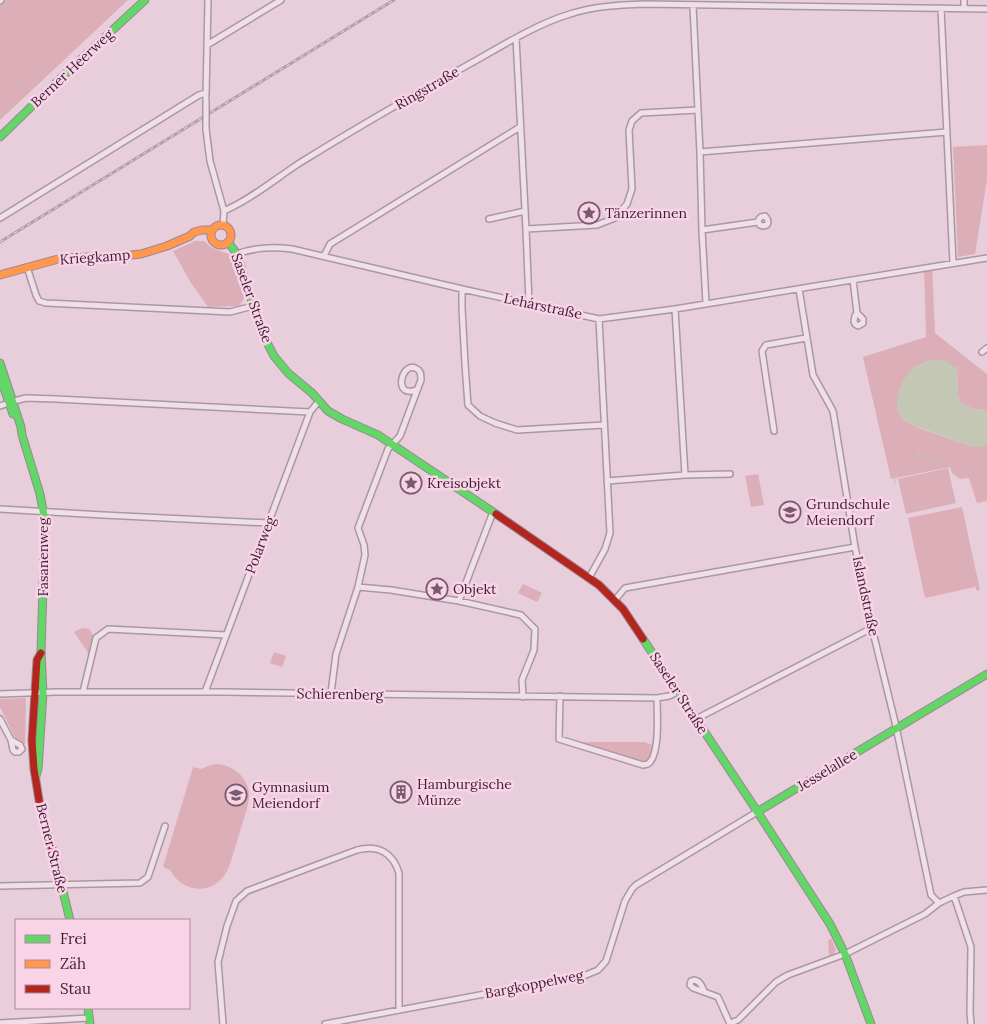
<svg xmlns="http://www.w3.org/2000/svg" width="987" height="1024" viewBox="0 0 987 1024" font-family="Lora,serif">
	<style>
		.green { fill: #dcaeb8 }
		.water { fill: #c5c7b5 }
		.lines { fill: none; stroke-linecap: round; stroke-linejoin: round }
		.stream { stroke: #c5c7b5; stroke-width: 1 }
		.street-casing { stroke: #ad96a4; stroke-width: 8 }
		.fast-casing { stroke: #9d8694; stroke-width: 9 }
		.slow-casing { stroke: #9d8694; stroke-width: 9 }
		.jam-casing { stroke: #9d8694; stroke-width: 9 }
		.street { stroke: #efe0e8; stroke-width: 5 }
		.fast { stroke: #63d668; stroke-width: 7 }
		.slow { stroke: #ff974d; stroke-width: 7 }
		.jam { stroke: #b3261e; stroke-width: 7 }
		.rail-casing { stroke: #afa0a9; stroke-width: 3 }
		.rail { stroke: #f9d3e6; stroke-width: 1; stroke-dasharray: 4; stroke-linecap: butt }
		.street-bridge-casing { stroke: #ad96a4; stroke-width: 8; stroke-linecap: butt }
		.street-bridge { stroke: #efe0e8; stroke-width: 5 }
		.labels { text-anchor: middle; stroke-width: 5; stroke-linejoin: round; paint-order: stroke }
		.street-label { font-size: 14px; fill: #3d1d35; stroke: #f9d3e6 }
		.poi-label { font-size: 14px; fill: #3d1d35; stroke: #f9d3e6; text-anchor: start }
	</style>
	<rect width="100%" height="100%" fill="#e8cddb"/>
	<path class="green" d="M5 0H128L0 120V5Z
		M987 145V180L975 254 958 257 953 147Z
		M195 241H204L212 248 231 255 245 293V297L239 306 208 307 191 283 173 251Z
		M932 266 935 333 987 374V410L973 409 961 403 958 395 957 371 953 368 933 361 925 362 915 367 900 388 897 402 898 412 904 421 922 429 967 445 975 447 987 445V501L977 503 969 478 960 479 952 473 950 467 891 479 863 357 926 337 924 267Z
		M948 468 956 503 906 514 898 479Z
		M758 474 764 505 751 507 745 476Z
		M962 507 980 590 977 591 975 585V587L925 598 908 518Z
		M523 584 542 593 537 602 518 593Z
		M82 628 89 629 94 637 89 654 74 632Z
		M274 652 286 656 282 667 270 663Z
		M26 698 25 744 15 738 0 707V699Z
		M583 742H644L655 746C652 753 651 760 643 763L581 745Z
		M216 764C233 765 249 777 249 796 249 804 245 814 243 822 238 837 234 852 229 867 218 895 184 896 170 870L163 867 193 767 201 769 208 766Z
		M831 938 836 950 834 954 829 956 828 941Z"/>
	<path class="water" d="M931 358 933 361C941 358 949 360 953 368L956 366 958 367 957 371 958 395 961 403 973 409 987 410V445L975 447 967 445 908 423C884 410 904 363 928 362L930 359Z"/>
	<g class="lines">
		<path class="stream" d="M921 445 918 454 948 464
			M895 485V476L918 454"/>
		<g class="street-casing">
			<path id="street" d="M964 0V8
				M0 1 1 0
				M693 6 700 152 702 230 706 303
				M941 8 953 263
				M516 38 526 229 529 303
				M207 45 281 0
				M206 95 208 0
				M206 129 210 161 224 211 223 225
				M700 152 947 132
				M224 211C251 199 274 180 298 164 356 128 415 94 475 61 505 44 537 24 570 14 595 6 619 5 645 4L987 9
				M0 218 199 95 206 93
				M489 219 525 211
				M526 229 597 225 615 218 627 204 632 189 629 130 632 121 641 113 698 110
				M702 230 758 222 759 219 761 217 765 216C768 219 769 221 767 225L763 226 760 225 758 222
				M237 254C256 247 273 247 292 249L462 289 599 319 675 309 987 258
				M324 256 330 244 520 127
				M27 267 36 295 39 301 46 303 230 312 253 306
				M853 280 857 313 855 316 854 321 855 324 858 326 863 323V319L857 313
				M462 289V308L465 364 468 405 480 416 495 423 517 430 604 425
				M799 289 813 375 833 411 855 547 872 628 895 722 931 895 939 903
				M675 309 685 475
				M982 352 987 348
				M12 400 14 401 26 398 56 399 310 412
				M0 406 9 403
				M774 431 762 351 766 345 806 338
				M607 481 685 475 730 474
				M0 509 103 515 268 523
				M589 578 605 549 610 533 599 319
				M358 587 391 590 459 601 521 615 535 629 534 650 522 680 523 697
				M615 600 625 588 855 547
				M459 601 493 512
				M83 692 96 638 108 629 226 635
				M205 692 310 412 319 401
				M331 693 336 654 358 587 365 555 364 545 358 528 388 449 400 436 421 380C421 375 421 371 417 369 402 359 392 399 416 390
				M0 694 56 692H225L657 698 669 696 678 692
				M560 696 559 739 643 765C647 764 648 765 650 762 660 751 657 713 657 698
				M0 719 11 740 13 750 15 752H19L22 749 20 745 11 740
				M696 719 872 628
				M0 886 140 883 148 877 165 826
				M954 896 971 947 970 1012 971 1024
				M704 991C702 986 700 981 694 980L691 981 690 985 693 988 718 997 730 1024
				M0 1023 89 1018
				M730 1023 738 1020 776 982 788 975 845 954 925 914 939 903 954 896 964 892 987 890
				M223 1024 218 962 227 926 236 901 247 891 357 850C378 844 393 853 399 873V1010
				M325 1024 586 975 598 970 606 961 625 901 632 889 636 885 757 812"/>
		</g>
		<g class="fast-casing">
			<path id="fast" d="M0 137 64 75 145 0
				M228 242 237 254 261 331 274 356 288 373 312 393 328 411 342 419 378 435 496 514
				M0 363 21 427 22 435 40 494 45 521 41 652 43 693 38 769 36 776
				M0 377 13 414
				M643 639 753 805 830 924 845 954 871 1024
				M757 812 987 674
				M55 859 70 920
				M88 1008 90 1024"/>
		</g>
		<g class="slow-casing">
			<path id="slow" d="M211 235a10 10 0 1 1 20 0a10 10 0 1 1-20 0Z
				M0 275 62 258 123 256 141 254 167 246 190 236 194 232 202 230H212"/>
		</g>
		<g class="jam-casing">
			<path id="jam" d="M496 514 599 585 623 609 643 639
				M41 653 37 660 32 740 34 769 40 806 55 859"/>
		</g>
		<use href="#street" class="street"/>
		<use href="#fast" class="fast"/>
		<use href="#slow" class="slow"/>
		<use href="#jam" class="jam"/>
		<g class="rail-casing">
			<path id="rail" d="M0 242 394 0"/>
		</g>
		<use href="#rail" class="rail"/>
		<g class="street-bridge-casing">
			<path id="street-bridge" d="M206 129V98"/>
		</g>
		<use href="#street-bridge" class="street-bridge"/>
	</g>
	<defs>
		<g id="sight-ring" transform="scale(1.125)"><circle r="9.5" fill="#f9d3e6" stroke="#795b6f" stroke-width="1.5"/><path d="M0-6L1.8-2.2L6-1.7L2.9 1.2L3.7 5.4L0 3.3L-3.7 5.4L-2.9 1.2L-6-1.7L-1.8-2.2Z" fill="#795b6f"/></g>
		<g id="school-ring" transform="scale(1.125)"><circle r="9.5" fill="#f9d3e6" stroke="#795b6f" stroke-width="1.5"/><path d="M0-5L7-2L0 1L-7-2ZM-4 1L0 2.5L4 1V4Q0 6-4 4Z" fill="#795b6f"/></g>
		<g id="building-ring" transform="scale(1.125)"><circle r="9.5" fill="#f9d3e6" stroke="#795b6f" stroke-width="1.5"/><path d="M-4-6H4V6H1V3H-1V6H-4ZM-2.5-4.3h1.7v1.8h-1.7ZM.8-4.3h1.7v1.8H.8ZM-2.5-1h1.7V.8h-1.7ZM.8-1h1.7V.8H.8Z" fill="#795b6f"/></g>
	</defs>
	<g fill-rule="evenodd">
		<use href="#sight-ring" x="589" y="213"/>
		<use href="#sight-ring" x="411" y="483"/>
		<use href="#school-ring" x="790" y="512"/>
		<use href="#sight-ring" x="437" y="589"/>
		<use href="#building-ring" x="401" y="792"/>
		<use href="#school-ring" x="236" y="795"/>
	</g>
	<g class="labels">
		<g class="street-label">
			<text transform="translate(72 68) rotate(-43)" y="5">Berner Heerweg</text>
			<text transform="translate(427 88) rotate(-30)" y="5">Ringstraße</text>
			<text transform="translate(95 257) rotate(-4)" y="5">Kriegkamp</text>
			<text transform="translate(252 298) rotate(70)" y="5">Saseler Straße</text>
			<text transform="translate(543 306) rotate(12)" y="5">Lehárstraße</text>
			<text transform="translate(260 545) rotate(-69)" y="5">Polarweg</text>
			<text transform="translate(43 557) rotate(-90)" y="5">Fasanenweg</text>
			<text transform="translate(866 596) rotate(78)" y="5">Islandstraße</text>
			<text transform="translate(679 693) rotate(57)" y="5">Saseler Straße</text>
			<text transform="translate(340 694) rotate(1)" y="5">Schierenberg</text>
			<text transform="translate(827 770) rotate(-31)" y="5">Jesselallee</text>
			<text transform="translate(52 848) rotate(76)" y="5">Berner Straße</text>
			<text transform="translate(534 984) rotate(-11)" y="5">Bargkoppelweg</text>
		</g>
		<g class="poi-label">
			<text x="605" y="218">Tänzerinnen</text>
			<text x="427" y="488">Kreisobjekt</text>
			<text x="806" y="509">Grundschule<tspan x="806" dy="16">Meiendorf</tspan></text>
			<text x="453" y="594">Objekt</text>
			<text x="417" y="789">Hamburgische<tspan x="417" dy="16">Münze</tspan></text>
			<text x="252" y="792">Gymnasium<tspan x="252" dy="16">Meiendorf</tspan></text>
		</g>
	</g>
	<rect x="15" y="919" width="175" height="90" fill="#f9d3e6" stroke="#ae8a9f"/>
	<rect x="25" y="935" width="25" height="8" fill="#63d668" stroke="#ae8a9f"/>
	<text x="60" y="944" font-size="15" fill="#3d1d35">Frei</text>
	<rect x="25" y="960" width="25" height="8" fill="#ff974d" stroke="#ae8a9f"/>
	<text x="60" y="969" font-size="15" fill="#3d1d35">Zäh</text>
	<rect x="25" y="985" width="25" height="8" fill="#b3261e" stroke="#ae8a9f"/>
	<text x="60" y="994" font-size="15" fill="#3d1d35">Stau</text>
</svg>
